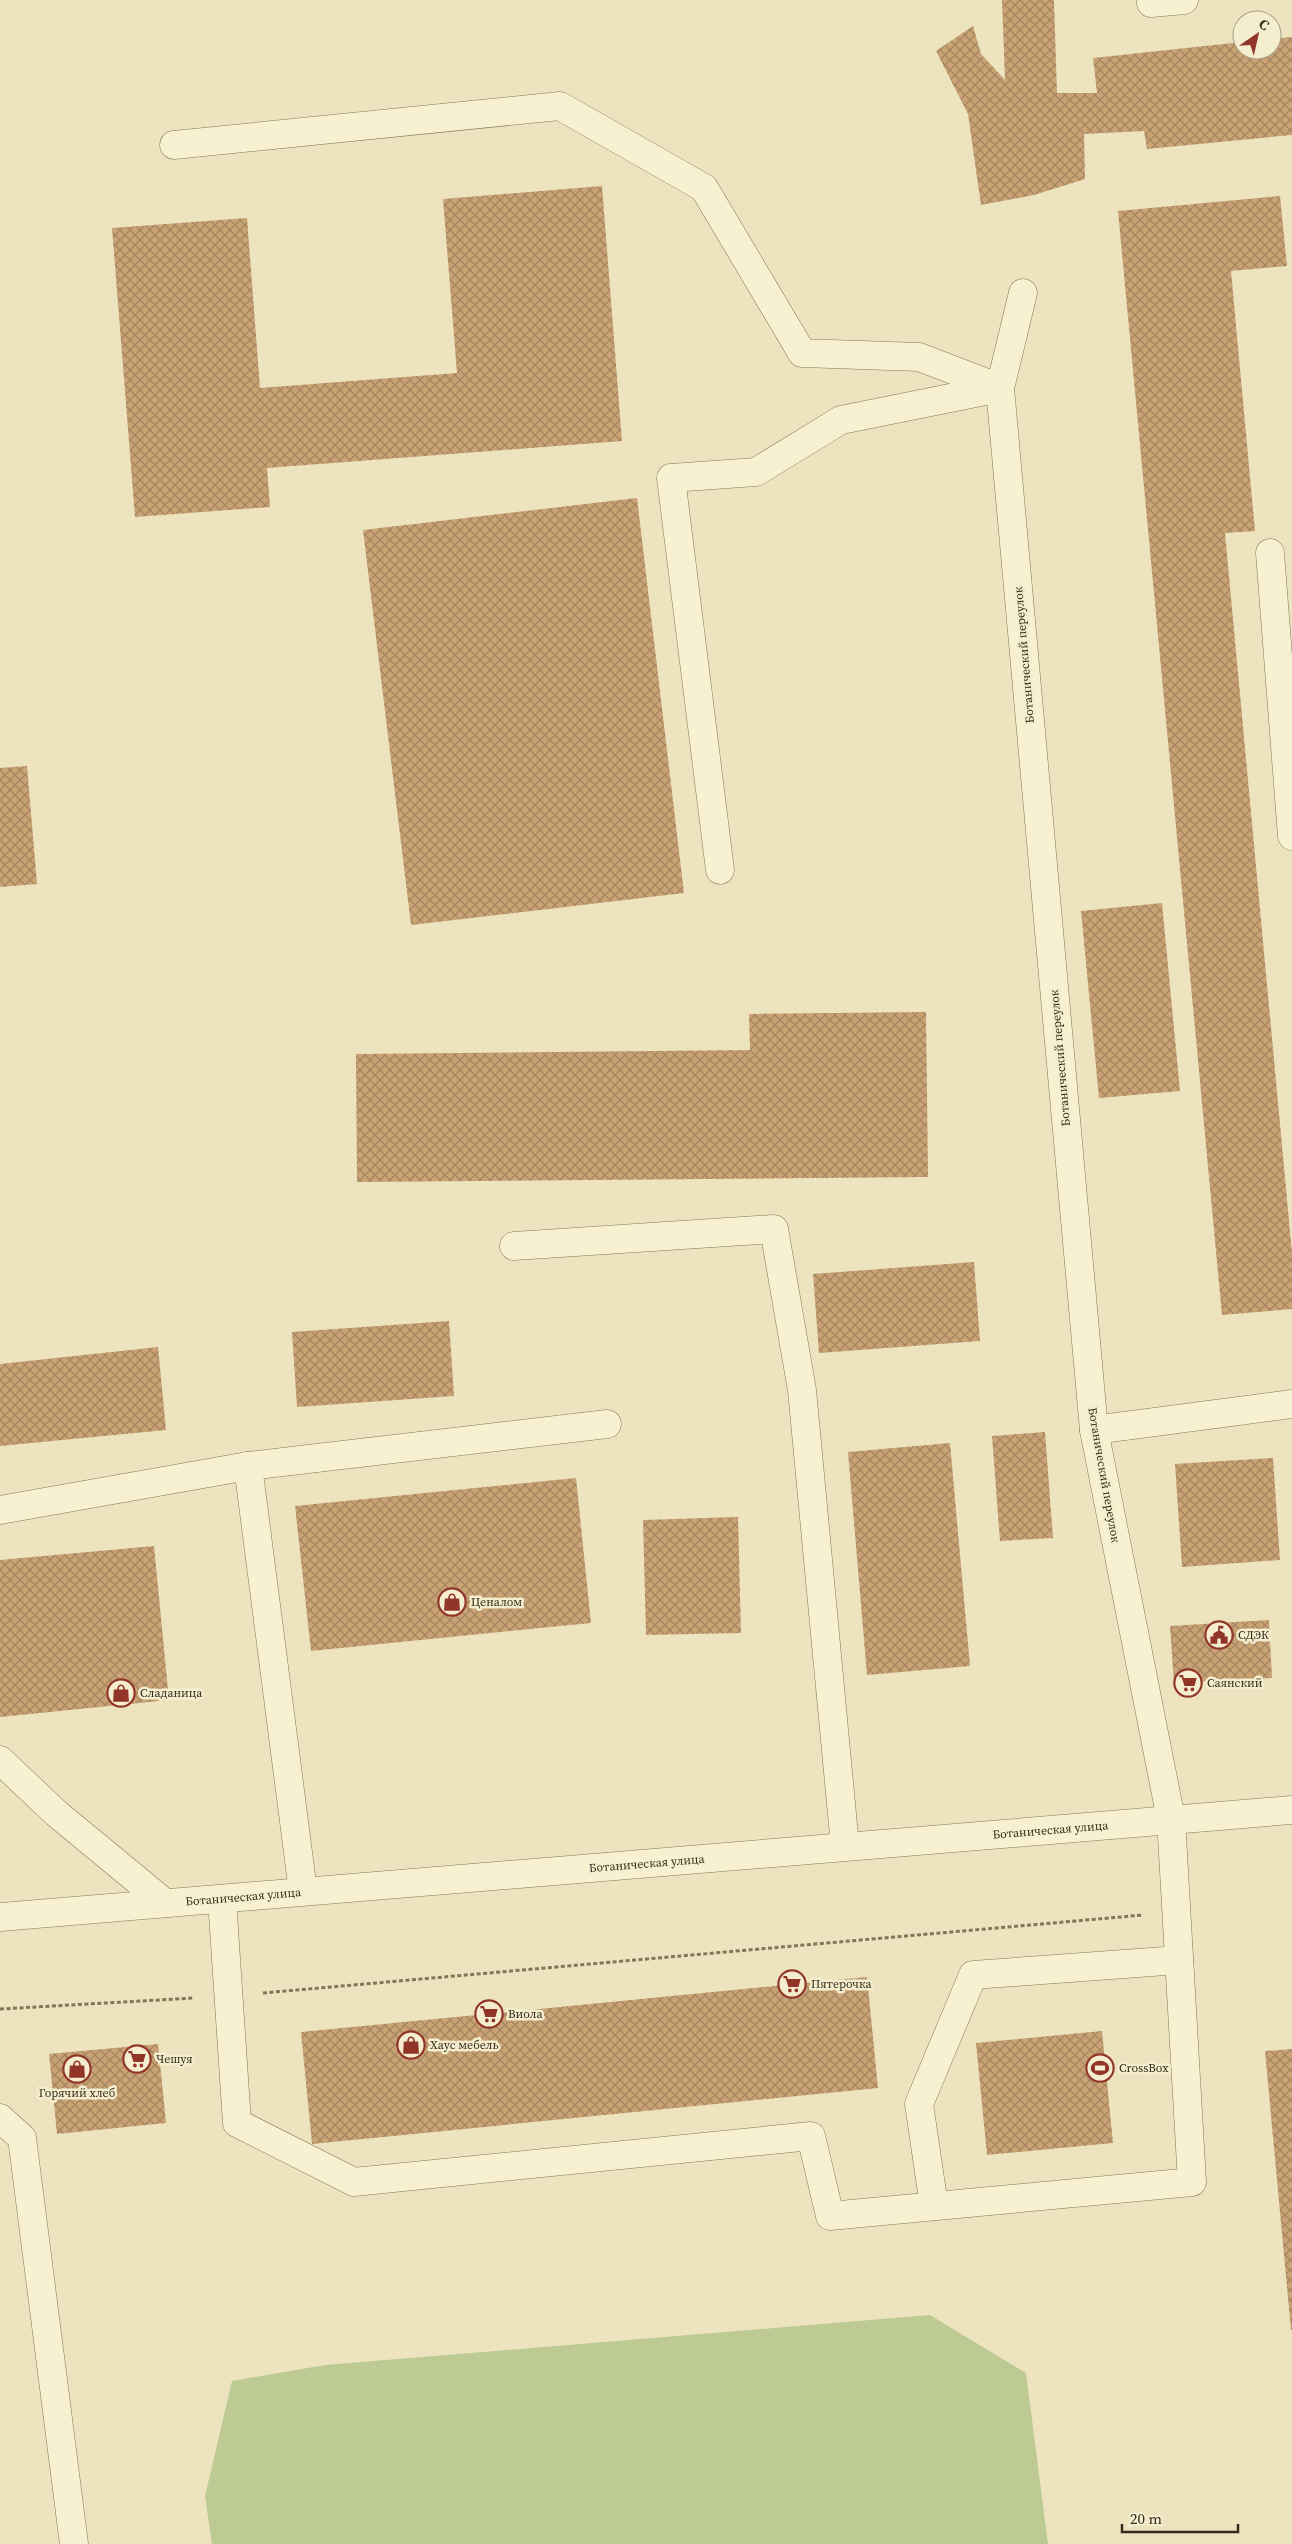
<svg xmlns="http://www.w3.org/2000/svg" width="1292" height="2544" viewBox="0 0 1292 2544" font-family="'Source Serif 4',serif">
	<style>
		.pitch { fill: #bdca93 }
		.building { fill: url(#building-cross-hatch) }
		.lines { fill: none; stroke-linecap: round; stroke-linejoin: round }
		.minor-casing { stroke: #857558; stroke-width: 29 }
		.path { stroke: #857558; stroke-width: 3; stroke-dasharray: 4 2.5; stroke-linecap: butt }
		.minor { stroke: #f8f1d1; stroke-width: 28 }
		.labels { text-anchor: middle; stroke-width: 5; stroke-linejoin: round; paint-order: stroke }
		.street-label { font-size: 12px; fill: #342b1c; stroke: #f4eece }
		.poi-label { font-size: 12px; fill: #342b1c; stroke: #f4eece; text-anchor: start }
	</style>
	<defs>
		<pattern id="building-cross-hatch" width="8" height="8" patternUnits="userSpaceOnUse" patternTransform="scale(1.25)"><rect width="8" height="8" fill="#caa375"/><path d="M0 0l8 8M0 8l8-8" fill="none" stroke="#a5855f"/></pattern>
	</defs>
	<rect width="100%" height="100%" fill="#ede4bf"/>
	<path class="pitch" d="M930 2315 1026 2373 1048 2544H212L205 2496 232 2381 325 2365Z"/>
	<path class="building" d="M1002 0H1054L1057 93H1097L1093 58 1242 42V50H1272V39L1292 37V135L1147 149 1144 131 1084 134 1085 179 1034 195 981 205 968 114 936 51 973 26 981 54 1005 80Z
		M602 186 622 441 267 468 270 507 135 517 112 228 247 218 260 388 457 373 443 199Z
		M1280 196 1287 266 1231 271 1255 531 1225 533 1292 1253V1309L1222 1315 1118 211Z
		M637 498 684 893 411 925 363 530Z
		M27 766 37 884 0 887V768Z
		M1162 903 1180 1091 1099 1098 1081 911Z
		M926 1012 928 1177 357 1182 356 1054 750 1050 749 1014Z
		M974 1262 980 1341 819 1353 813 1274Z
		M449 1321 454 1396 297 1407 292 1332Z
		M158 1347 166 1430 0 1446V1364Z
		M1045 1432 1053 1538 1000 1541 992 1436Z
		M950 1443 970 1666 867 1675 848 1452Z
		M1273 1458 1280 1560 1182 1567 1175 1464Z
		M576 1478 591 1623 311 1651 295 1506Z
		M738 1517 741 1633 646 1635 643 1520Z
		M154 1546 169 1700 0 1717V1560Z
		M1269 1620 1272 1678 1174 1683 1170 1626Z
		M867 1977 878 2088 312 2144 301 2032Z
		M1102 2031 1113 2143 987 2155 976 2043Z
		M158 2044 166 2123 57 2134 49 2054Z
		M1292 2049V2330H1291L1265 2051Z"/>
	<g class="lines">
		<g class="minor-casing">
			<g id="minor">
				<path d="M1151 3 1184 0"/>
				<path d="M174 145 560 106 704 188 802 353 919 357 1000 388"/>
				<path d="M1270 553 1292 836"/>
				<path d="M720 870 671 478 756 472 841 420 1000 388"/>
				<path d="M514 1246 774 1229 802 1390 845 1846"/>
				<path d="M1094 1430 1292 1404"/>
				<path d="M0 1510 248 1466"/>
				<path d="M0 1760 56 1813 165 1903"/>
				<path d="M303 1891 248 1466 607 1424"/>
				<path d="M222 1899 237 2123 354 2182 811 2136 830 2216 1192 2182 1171 1819 1094 1430 1000 388 1023 293"/>
				<path id="s1" d="M0 1917 1292 1810"/>
				<path d="M0 2118 22 2138 74 2544"/>
				<path d="M934 2206 919 2104 973 1975 1179 1960"/>
			</g>
		</g>
		<path class="path" d="M263 1993 1143 1915
			M0 2009 194 1998"/>
		<use href="#minor" class="minor"/>
	</g>
	<defs>
		<g id="shop-ring" transform="scale(1.4375)"><circle r="9.5" fill="#f4eece" stroke="#923529" stroke-width="1.5"/><path d="M-5-2.5h2.3a2.7 3.5 0 0 1 5.4 0H5L5.5 6h-11ZM-1.5-2.5h3a1.5 2.3 0 0 0-3 0Z" fill="#923529"/></g>
		<g id="civic-ring" transform="scale(1.4375)"><circle r="9.5" fill="#f4eece" stroke="#923529" stroke-width="1.5"/><path d="M-.6-6.5H3V-4.5H.6V-3L4-1V1h2V6H-6V1h2V-1L-.6-3ZM-1.2 2.5V6h2.4V2.5Z" fill="#923529"/></g>
		<g id="supermarket-ring" transform="scale(1.4375)"><circle r="9.5" fill="#f4eece" stroke="#923529" stroke-width="1.5"/><path d="M-6-5.5h2.5l.6 2H6L4.5 2H-2.5L-4.4-4H-6ZM-1.5 3.2a1.3 1.3 0 1 0 .1 0ZM3 3.2a1.3 1.3 0 1 0 .1 0Z" fill="#923529"/></g>
		<g id="stadium-ring" transform="scale(1.4375)"><circle r="9.5" fill="#f4eece" stroke="#923529" stroke-width="1.5"/><path d="M0-5a6.5 5 0 1 0 0 10a6.5 5 0 1 0 0-10ZM-3.5-1.8h7v3.6h-7Z" fill="#923529"/></g>
	</defs>
	<g fill-rule="evenodd">
		<use href="#shop-ring" x="452" y="1602"/>
		<use href="#civic-ring" x="1219" y="1635"/>
		<use href="#supermarket-ring" x="1188" y="1683"/>
		<use href="#shop-ring" x="121" y="1693"/>
		<use href="#supermarket-ring" x="792" y="1984"/>
		<use href="#supermarket-ring" x="489" y="2014"/>
		<use href="#shop-ring" x="411" y="2045"/>
		<use href="#supermarket-ring" x="137" y="2059"/>
		<use href="#stadium-ring" x="1100" y="2068"/>
		<use href="#shop-ring" x="77" y="2069"/>
	</g>
	<g class="labels">
		<g class="street-label">
			<text transform="translate(1024 655) rotate(-95)" y="4">Ботанический переулок</text>
			<text transform="translate(1060 1058) rotate(-95)" y="4">Ботанический переулок</text>
			<text transform="translate(1104 1475) rotate(80)" y="4">Ботанический переулок</text>
			<text dy="4" stroke="none"><textPath href="#s1" startOffset="1054">Ботаническая улица</textPath></text>
			<text dy="4" stroke="none"><textPath href="#s1" startOffset="649">Ботаническая улица</textPath></text>
			<text dy="4" stroke="none"><textPath href="#s1" startOffset="244">Ботаническая улица</textPath></text>
		</g>
		<g class="poi-label">
			<text x="471" y="1606">Ценалом</text>
			<text x="1238" y="1639">СДЭК</text>
			<text x="1207" y="1687">Саянский</text>
			<text x="140" y="1697">Сладаница</text>
			<text x="811" y="1988">Пятерочка</text>
			<text x="508" y="2018">Виола</text>
			<text x="430" y="2049">Хаус мебель</text>
			<text x="156" y="2063">Чешуя</text>
			<text x="1119" y="2072">CrossBox</text>
			<text x="77" y="2097" text-anchor="middle">Горячий хлеб</text>
		</g>
	</g>
	<g transform="translate(1257 35) rotate(34)"><circle r="24" fill="#f4eece" stroke="#a7a087"/>
	<path d="M0-4L9 19L0 12L-9 19Z" fill="#923529"/>
	<text y="-8" font-size="14" font-weight="bold" text-anchor="middle" fill="#342b1c">С</text>
	</g>
	<path d="M1122 2524v8h116v-8" fill="none" stroke="#342b1c" stroke-width="2.5"/>
	<text x="1130" y="2524" font-size="15" fill="#342b1c" stroke="#f4eece" stroke-width="4" paint-order="stroke">20 m</text>
</svg>
